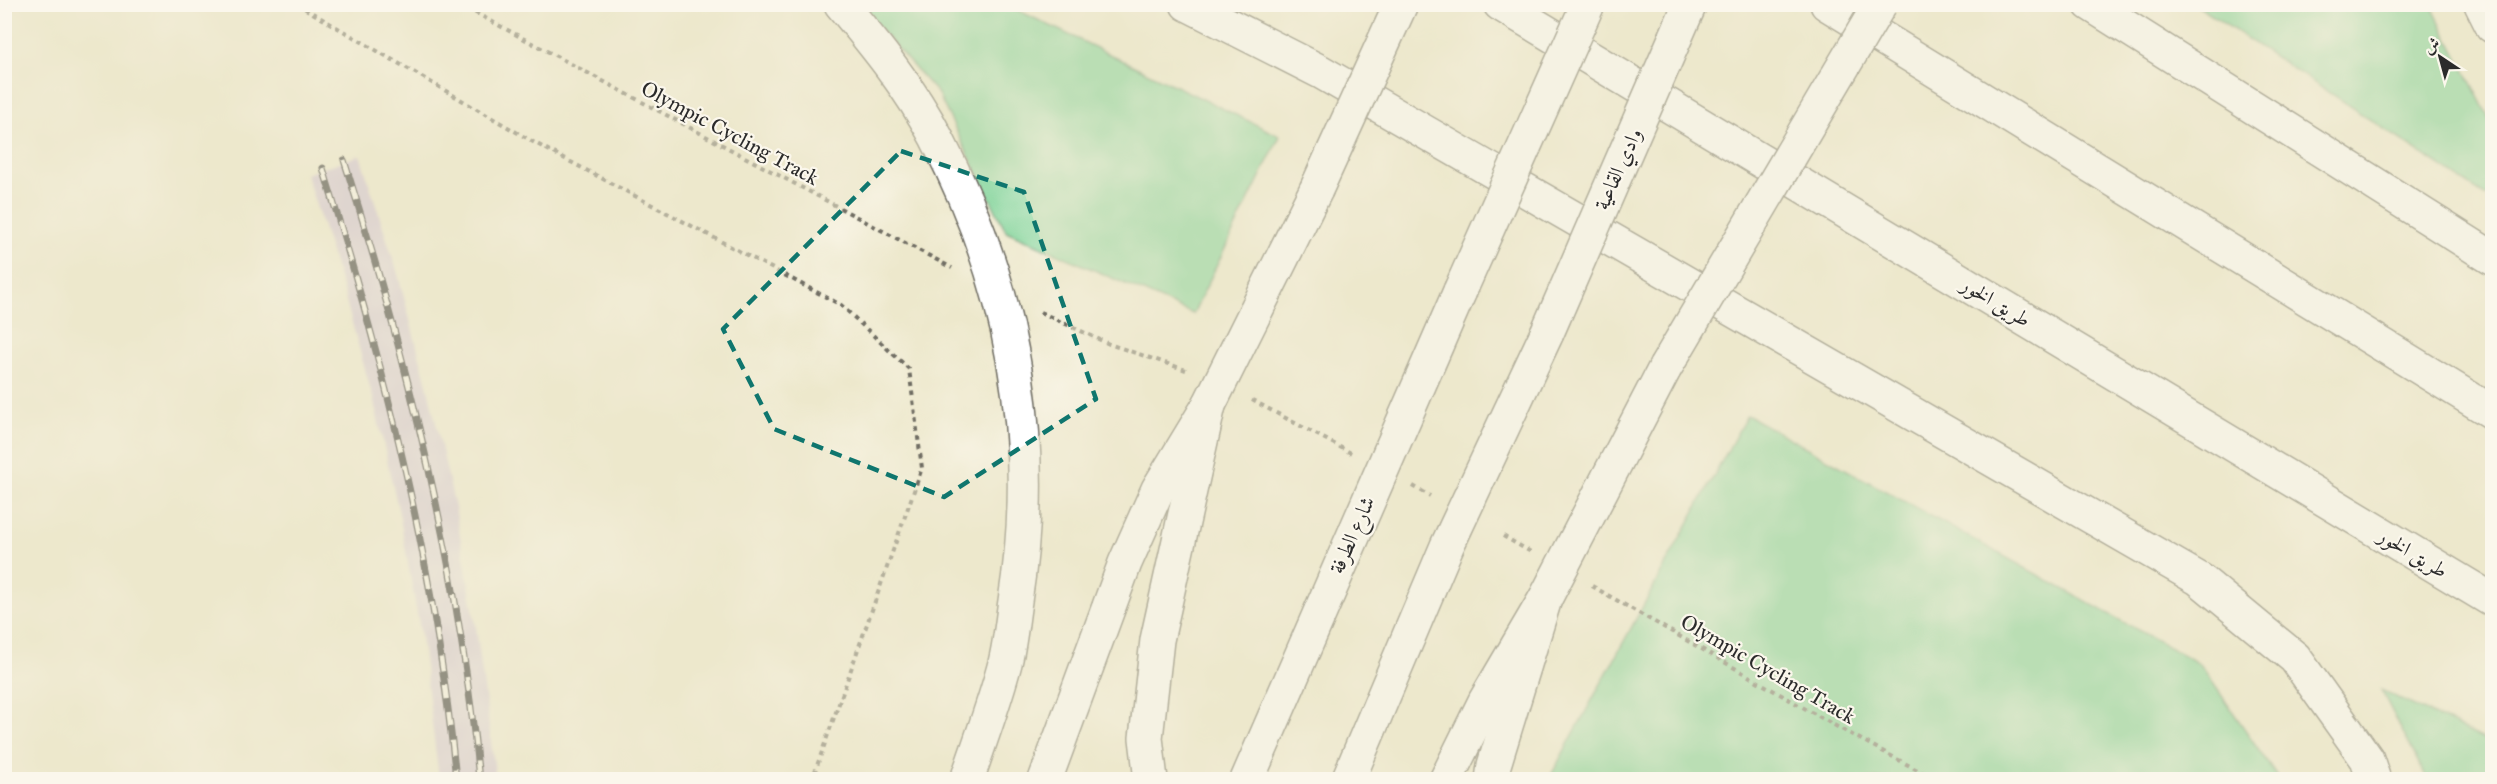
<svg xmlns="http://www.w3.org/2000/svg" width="2497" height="784" viewBox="0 0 2497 784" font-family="'IM FELL Great Primer',Amiri,serif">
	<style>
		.industrial { fill: #cdbed2 }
		.green { fill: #7dd398; stroke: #547f62; stroke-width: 1.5 }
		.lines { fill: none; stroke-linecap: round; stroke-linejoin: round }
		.primary-casing { stroke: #6f6d63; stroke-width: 36 }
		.motorway-casing { stroke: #6f6d63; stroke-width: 36 }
		.path { stroke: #6f6d63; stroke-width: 4; stroke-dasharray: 4.5 4.5; stroke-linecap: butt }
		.primary { stroke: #fff; stroke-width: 33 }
		.motorway { stroke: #fff; stroke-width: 33 }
		.rail-casing { stroke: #2b2b2b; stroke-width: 7 }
		.rail { stroke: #fbf7ec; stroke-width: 4.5; stroke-dasharray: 14; stroke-linecap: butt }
		.primary-bridge-casing { stroke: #6f6d63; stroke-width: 36; stroke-linecap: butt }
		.primary-bridge { stroke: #fff; stroke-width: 33 }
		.marked { fill: none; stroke: #0f766e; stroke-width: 4.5; stroke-dasharray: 12 8; stroke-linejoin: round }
		.labels { text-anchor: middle; stroke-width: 4.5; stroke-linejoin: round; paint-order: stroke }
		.street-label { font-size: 21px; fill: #2b2b2b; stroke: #fbf7ec }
	</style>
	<rect width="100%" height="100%" fill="#fbf7ec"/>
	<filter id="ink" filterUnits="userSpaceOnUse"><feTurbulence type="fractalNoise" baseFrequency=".0167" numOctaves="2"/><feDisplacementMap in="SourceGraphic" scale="12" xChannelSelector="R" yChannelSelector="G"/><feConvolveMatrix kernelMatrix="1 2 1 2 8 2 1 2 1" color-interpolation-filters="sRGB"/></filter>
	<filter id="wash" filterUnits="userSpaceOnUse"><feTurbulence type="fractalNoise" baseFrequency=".008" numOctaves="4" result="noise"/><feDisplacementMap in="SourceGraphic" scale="24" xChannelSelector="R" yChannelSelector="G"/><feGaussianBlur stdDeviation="1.35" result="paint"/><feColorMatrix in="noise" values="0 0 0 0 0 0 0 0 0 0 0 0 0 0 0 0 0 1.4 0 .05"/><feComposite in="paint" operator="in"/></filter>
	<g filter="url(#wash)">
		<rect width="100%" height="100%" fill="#ede8cc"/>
		<path class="industrial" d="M360 155 397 271 428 388 455 507 476 626 496 779H439L421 636 400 518 374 402 342 287 306 174Z"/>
		<path class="green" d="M858 5H1007L1280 136 1193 314 1006 231 938 94Z
			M2196 5H2431L2492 124V200Z
			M1747 415 2200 664 2279 779H1549Z
			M2381 690 2492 743V779H2427Z"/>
	</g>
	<g filter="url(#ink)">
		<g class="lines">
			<g class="primary-casing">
				<path id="primary" d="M1045 780 1125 563 1158 489 1209 405 1316 190
					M1247 780 1460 291
					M1348 780 1447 546 1547 333
					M1446 780 1485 701 1545 599 1665 368"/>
			</g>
			<g class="motorway-casing">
				<path id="motorway" d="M841 4C876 46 911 89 936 137 1012 283 1041 438 1015 601 1012 621 1010 643 1005 663 995 702 980 741 967 780
					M1187 4 1321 72 2199 579 2295 658 2367 759 2374 780
					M1500 4 2492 600
					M1827 4 2492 412
					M2090 4 2492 258
					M2481 4 2492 26
					M1151 780 1146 738 1157 640 1209 405
					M1492 780 1494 765 1545 599"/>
			</g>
			<path class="path" d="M297 4 535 143 841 305 909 369 922 468 812 780
				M459 4 952 268
				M1040 312 1109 344 1186 370
				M1252 400 1351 453
				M1413 486 1430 496
				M1503 536 1531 552
				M1592 586 1832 724 1936 780"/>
			<use href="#primary" class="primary"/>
			<use href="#motorway" class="motorway"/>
			<g class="rail-casing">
				<path id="rail" d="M344 160C408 362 459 568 479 780
					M323 168C385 368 436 570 456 780"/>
			</g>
			<use href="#rail" class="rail"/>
			<g class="primary-bridge-casing">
				<path id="primary-bridge" d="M1316 190 1401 4
					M1460 291 1588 4
					M1547 333 1690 4
					M1665 368 1880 4"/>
			</g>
			<use href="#primary-bridge" class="primary-bridge"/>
		</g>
	</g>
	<path d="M0 0H2497V784H0ZM901 151 1024 192 1096 399 944 497 774 429 723 329Z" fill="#ede8cc" fill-opacity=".55" fill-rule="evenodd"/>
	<path class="marked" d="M901 151 1024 192 1096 399 944 497 774 429 723 329Z"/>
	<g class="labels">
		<g class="street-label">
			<text transform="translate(730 133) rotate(28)" y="7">Olympic Cycling Track</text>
			<text transform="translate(1618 169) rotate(-66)" y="7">وادي القاعية</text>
			<text transform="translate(1996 302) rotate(31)" y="7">طريق الخور</text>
			<text transform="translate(1352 535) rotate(-66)" y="7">شارع الطرفة</text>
			<text transform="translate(2413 553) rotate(31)" y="7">طريق الخور</text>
			<text transform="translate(1768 669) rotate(30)" y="7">Olympic Cycling Track</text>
		</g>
	</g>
	<rect width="2497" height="784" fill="none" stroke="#fbf7ec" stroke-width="24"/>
	<g transform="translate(2440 57) rotate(324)" stroke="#fbf7ec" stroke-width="4.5" paint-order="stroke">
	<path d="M0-4.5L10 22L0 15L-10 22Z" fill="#2b2b2b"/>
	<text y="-9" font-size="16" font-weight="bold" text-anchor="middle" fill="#2b2b2b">ش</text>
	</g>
</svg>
